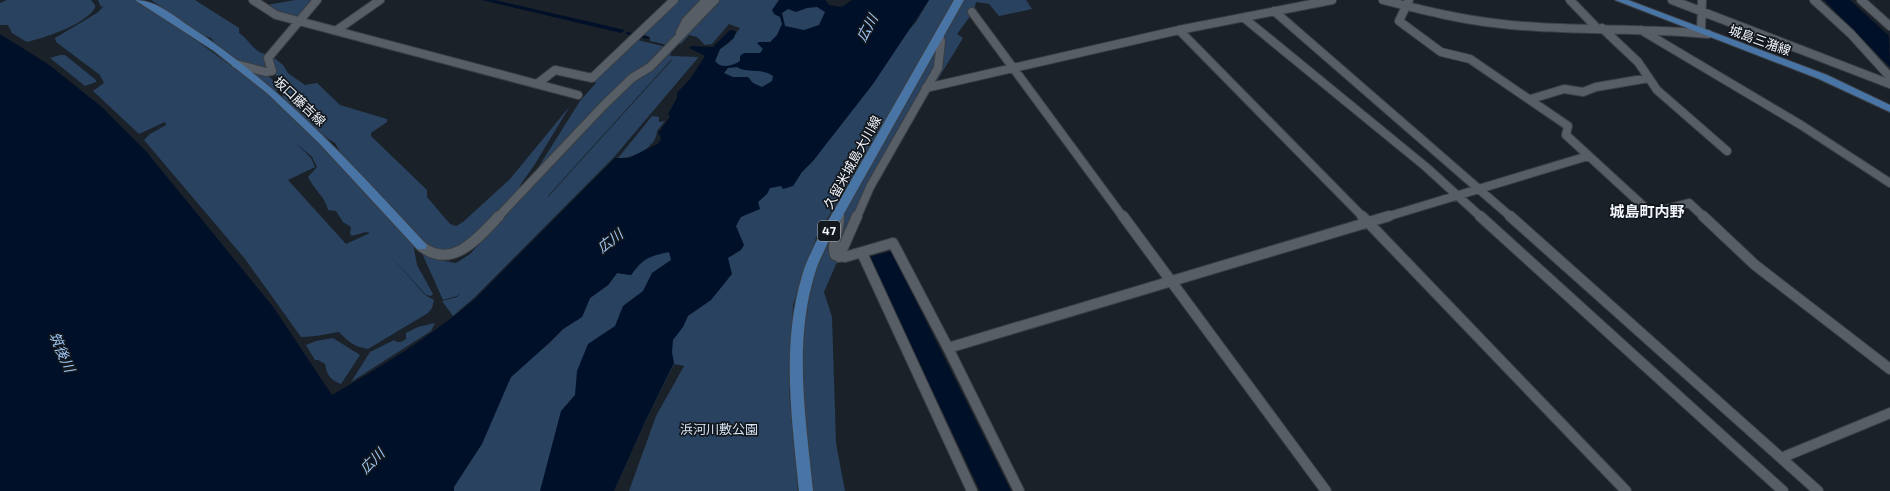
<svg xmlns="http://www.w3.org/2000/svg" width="1890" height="491" viewBox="0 0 1890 491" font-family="'Exo 2','Noto Sans JP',sans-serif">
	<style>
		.green { fill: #284260; fill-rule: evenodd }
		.water { fill: #001029; fill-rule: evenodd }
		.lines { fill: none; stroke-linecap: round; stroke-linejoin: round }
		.stream { stroke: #001029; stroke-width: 2 }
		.minor-far1-casing { stroke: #3a3e43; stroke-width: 10 }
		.minor-casing { stroke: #3a3e43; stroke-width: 12 }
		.major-casing { stroke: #3a3e43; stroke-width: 2 }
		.minor-far1 { stroke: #575e66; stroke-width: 8 }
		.minor { stroke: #575e66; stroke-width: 10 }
		.major { fill: #4875a6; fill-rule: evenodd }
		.labels { text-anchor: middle; stroke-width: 3.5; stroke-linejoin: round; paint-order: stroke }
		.shield { fill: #12181e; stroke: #aeb3b8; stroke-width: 1 }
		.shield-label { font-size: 12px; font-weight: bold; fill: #f1f5fa }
		.street-label { font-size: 13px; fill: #f1f5fa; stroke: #12181e }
		.park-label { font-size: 13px; fill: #d8e5f5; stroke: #12181e }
		.water-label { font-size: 14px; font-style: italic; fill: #a1c7f5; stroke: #12181e }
		.quarter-label { font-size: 15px; font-weight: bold; fill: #f1f5fa; stroke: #12181e }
	</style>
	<rect width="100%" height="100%" fill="#1b2128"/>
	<path class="green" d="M7 0H91L95 5V8C84 25 47 37 27 42L12 33 8 25H0V3Z
		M98 0H135L158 13 251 80 291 113 345 167 413 243 417 265 433 294 431 296 426 295 388 253 425 295 434 300 432 308 428 313 368 349C355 347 348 342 339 332 326 334 314 337 301 337L245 259 144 140 150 134 166 125 165 122 139 134 93 91 104 83 100 75 56 42 55 38 97 13 104 6 101 7ZM296 143 312 157 317 167 308 177C314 190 325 196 328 210L336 211 343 222 351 227 350 234 352 236 366 232 370 233 346 244 288 180 315 167 311 158Z
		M151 0H195L239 28V33C249 39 254 53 266 54L268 70 236 62 214 44V42L211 38 200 34Z
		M295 0H312L297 18 278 13 267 5Z
		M679 0H702L676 37 668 45 650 41V37L643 34 665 15Z
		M718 0H796L812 3 832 13 780 65 779 92 722 81 720 66 715 61 720 49 729 43 740 28 729 24 712 44 705 45 697 37 689 35 681 44 676 43Z
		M929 0H955L816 238 793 305 789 392 798 491H629L656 416 684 366 674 364 645 422 614 491H431L511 377 549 343 563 329 582 317 590 298 608 285 617 273 631 275 640 262 653 255 725 231 916 22Z
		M963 0H1026L1032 9 999 16 989 4 976 2 974 11 957 34 963 38 935 84H931L940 69 944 36Z
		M638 40 666 47 536 171 580 101 596 83 594 82Z
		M940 42 936 67 838 252 843 215Z
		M668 53H671L670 56 698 57 697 59 615 156 475 297 453 316 442 301 457 297 461 293 457 296 443 300 421 251 439 260 456 263 470 254 593 121 640 75 642 78ZM671 60H672L548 197V196Z
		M60 55H65L96 80V82L85 86 50 58Z
		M272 56 283 65 288 73 305 85 317 83 340 105 387 119V122L371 133V136L427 190V197L450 224 456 226 463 222 510 179 570 106 535 164 521 184 519 191 472 241 449 251 430 249 340 152 335 143 328 139 284 100 270 57Z
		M246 69C260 72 277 75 277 92Z
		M652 116 659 117V122L665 121 657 131C657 147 633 159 618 158Z
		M836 226 832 257 837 262 824 292 832 317 836 443 845 491H813L802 378 805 323 813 277Z
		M435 323 431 331 351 382 370 352 394 340 397 342H401L406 339V333L418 327Z
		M333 338 360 355 341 384C330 380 327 375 325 364L318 360H315L306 345 316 341Z"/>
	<path class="water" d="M482 0H495L625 30 621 33Z
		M779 0H825L829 5 842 7 852 0H929L873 84 813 161 802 172 793 186 783 189 781 186 770 188 767 194 758 202 760 209 741 217 736 226 744 245 741 250 728 258 732 274 711 300 688 316 683 327 673 340 672 352 674 363 645 422 614 491H540L561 411 575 395 577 371 588 344 615 326 623 306 643 291 652 273 671 260 669 252C650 256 643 258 631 275L617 273 608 285 590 298 582 317 563 329 549 343 511 377 482 444 454 487V491H0V34L48 64 103 108 145 150 274 308 332 395C382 366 432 336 476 298L615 158H629L659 143 661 138 658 133 670 117 668 114 677 98V93L690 79 705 56 689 48 691 46 713 47 730 30 736 31 734 38 720 49 715 61C720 69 733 66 740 61V56L744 53H760L763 49 757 43 759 42H770L777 35 782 24 780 17 774 14 772 10ZM817 7 825 12 819 25 804 30 785 26 782 13 788 9 796 12 807 8ZM737 67C748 74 759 67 773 76L772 81 762 87 753 83 748 77H733L724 73 728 68Z
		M1824 0H1850L1889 36 1890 67Z
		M891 251 1011 491H980L869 257Z"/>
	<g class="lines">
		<path class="stream" d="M627 33 631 34
			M640 36 648 38"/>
		<g class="minor-far1-casing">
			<path id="minor-far1" d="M253 0 276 15 578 95
				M1383 0C1422 10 1462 20 1502 24 1570 32 1639 27 1708 34
				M1409 0 1399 21 1441 52 1470 59 1568 126 1566 135 1651 213 1689 203 1704 217
				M1570 0 1597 28
				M1672 0 1890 84
				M1814 0 1851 34 1890 77
				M1861 0 1890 26
				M1274 11 1511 217
				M972 12 1123 217
				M1244 18 1426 167 1481 217
				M1602 28 1638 62 1657 90 1727 151
				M337 30 380 0
				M1179 30 1363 217
				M1641 30 1801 125 1890 183
				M1701 32 1702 0
				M680 33 686 21 706 0
				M236 64 266 72 272 71 268 58 317 0
				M537 84 555 70 592 78 674 0
				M926 88 1179 30 1332 0
				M1531 99 1564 89 1583 92 1596 87 1649 78
				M839 213V217
				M498 217 604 105 632 78 650 67 715 0
				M857 217 870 187 938 68 941 41 939 36
				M1386 217 1588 156"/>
		</g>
		<g class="minor-casing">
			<path id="minor" d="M839 216C840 229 831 243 835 255L845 257 893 243 948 348 1019 491
				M1123 216 1326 491
				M1362 216 1626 491
				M1480 216 1783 491
				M1510 216 1818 491
				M1703 216 1755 265 1890 369
				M421 246C452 271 479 237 499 216
				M862 253 972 491
				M839 257 857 216
				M948 348 1389 216
				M1781 458 1890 413"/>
		</g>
		<g class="major-casing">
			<path id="major" d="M135 0C155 0 173 15 189 26 282 87 350 162 425 243L427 246 425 249H417L319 143 268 94 214 51Z
				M954 0H964L828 242C824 252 818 262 815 273 793 343 806 420 813 491H799C792 420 781 346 802 276 805 264 811 253 816 242Z
				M1615 0H1628L1827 75 1890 105V112L1819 79Z"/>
		</g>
		<use href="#minor-far1" class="minor-far1"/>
		<use href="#minor" class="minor"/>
		<use href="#major" class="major"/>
	</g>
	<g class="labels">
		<rect class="shield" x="818" y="221" width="22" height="20" rx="3"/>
		<g class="shield-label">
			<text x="829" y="235">47</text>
		</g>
		<g class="street-label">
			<text transform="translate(1760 40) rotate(20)" y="5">城島三潴線</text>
			<text transform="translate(300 101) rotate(43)" y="5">坂口藤吉線</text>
			<text transform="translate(852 162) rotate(-61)" y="5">久留米城島大川線</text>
		</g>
		<g class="park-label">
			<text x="719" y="434">浜河川敷公園</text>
		</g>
		<g class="water-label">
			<text transform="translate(867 28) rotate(-62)" y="5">広川</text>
			<text transform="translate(610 241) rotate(-38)" y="5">広川</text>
			<text transform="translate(62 352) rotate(66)" y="5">筑後川</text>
			<text transform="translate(372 461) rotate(-45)" y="5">広川</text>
		</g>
		<g class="quarter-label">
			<text x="1647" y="217">城島町内野</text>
		</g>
	</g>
</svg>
